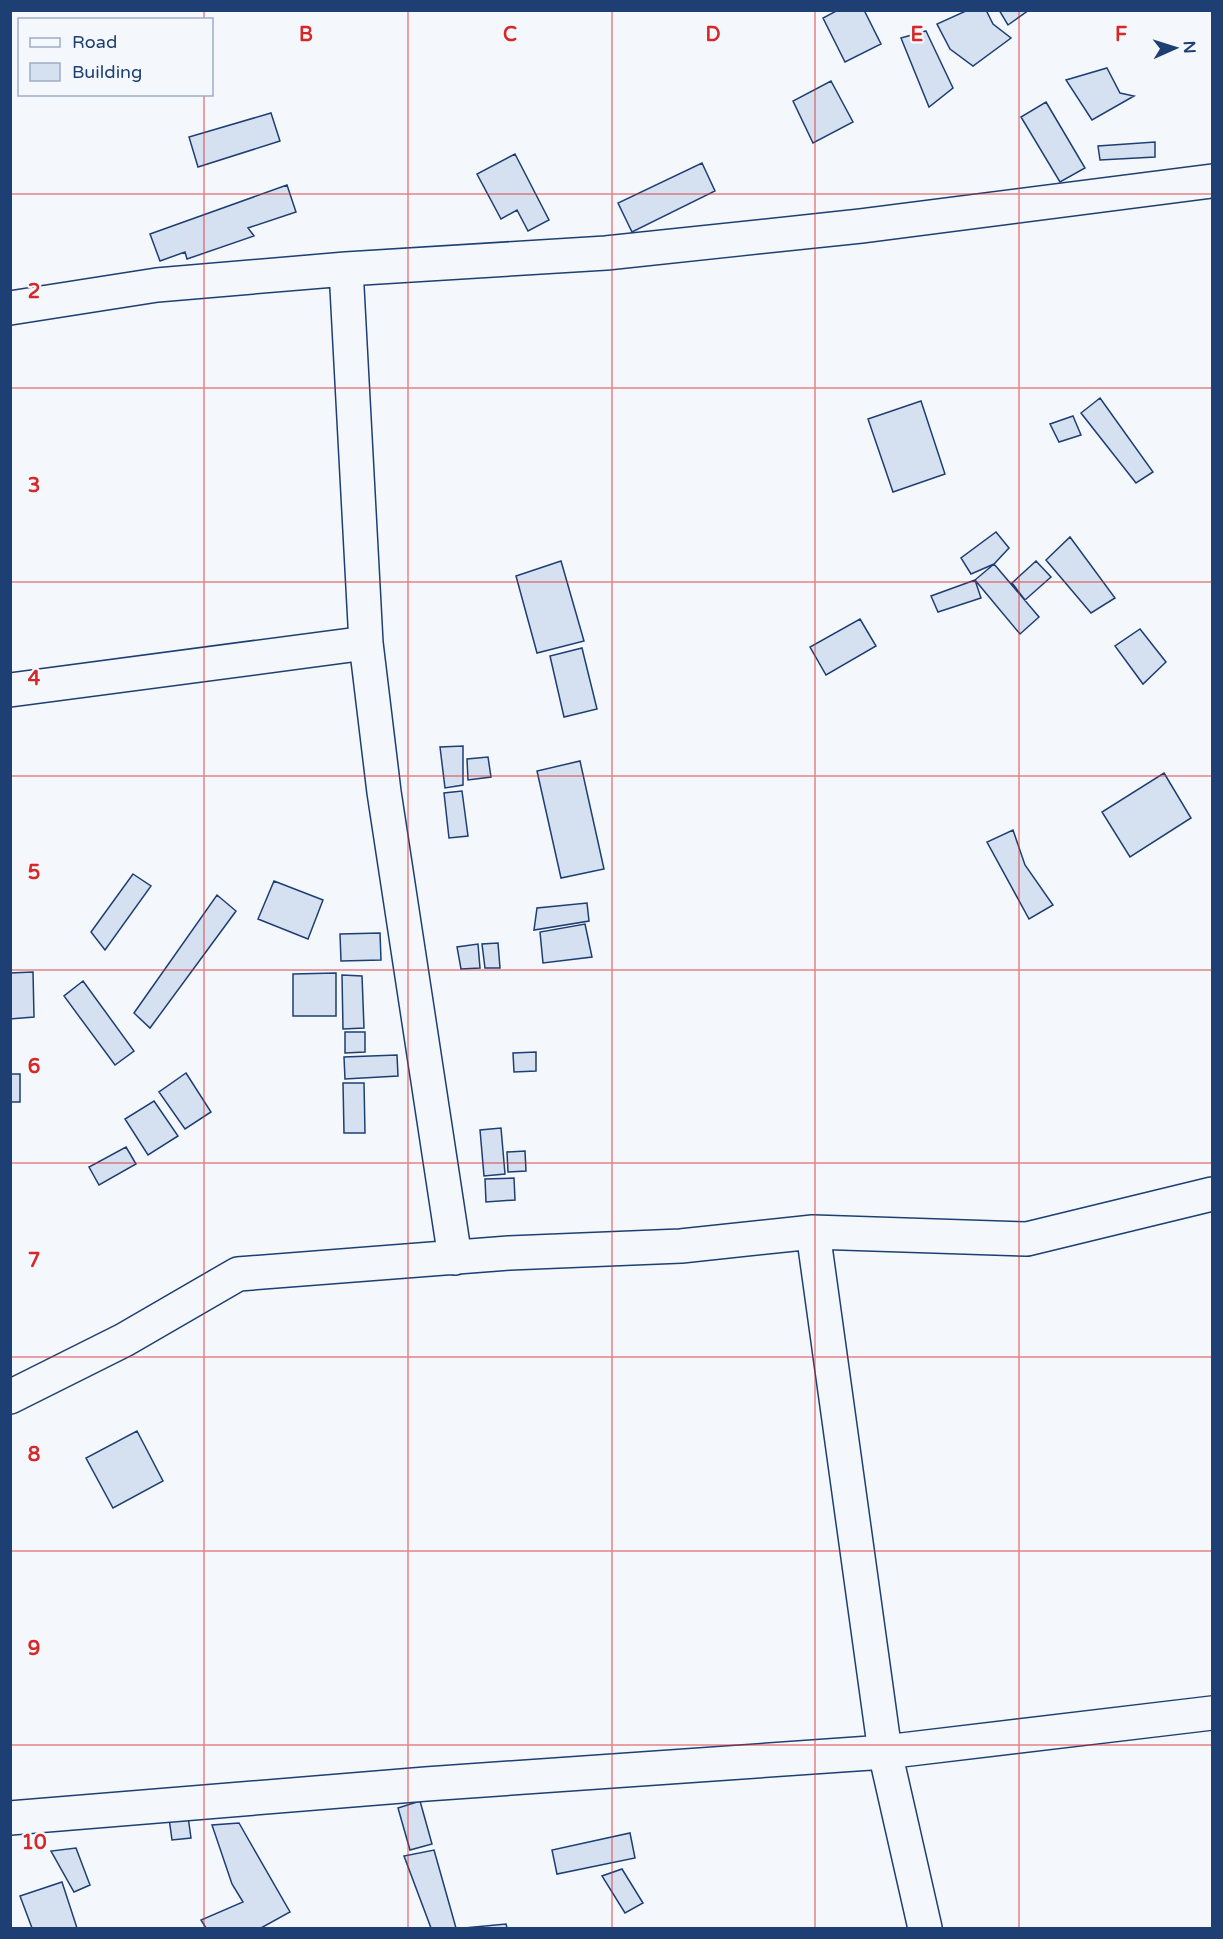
<svg xmlns="http://www.w3.org/2000/svg" width="1223" height="1939" viewBox="0 0 1223 1939" font-family="'Varela Round',sans-serif">
	<style>
		.building { fill: #d5e0f0; stroke: #1d3f73; stroke-width: 1.5 }
		.lines { fill: none; stroke-linecap: round; stroke-linejoin: round }
		.minor-casing { stroke: #1d3f73; stroke-width: 36 }
		.minor { stroke: #f4f7fb; stroke-width: 33 }
		.grid { fill: none; stroke: #d62828; stroke-width: 1.5; stroke-opacity: 0.55 }
		.grid-label { font-size: 20px; text-anchor: middle; font-weight: bold; fill: #d62828; stroke: #f4f7fb; stroke-width: 4.5; stroke-linejoin: round; paint-order: stroke }
	</style>
	<rect width="100%" height="100%" fill="#f4f7fb"/>
	<path class="building" d="M838 10H864L881 44 845 62 823 18Z
		M968 10H986L993 24 1011 38 973 66 950 49 937 24Z
		M999 10H1029L1008 25Z
		M926 31 953 88 929 107 901 38Z
		M1107 68 1120 93 1134 96 1092 120 1066 80Z
		M831 81 853 122 813 143 793 101Z
		M1046 102 1085 168 1060 182 1021 117Z
		M271 113 280 141 198 167 189 137Z
		M1155 142V157L1100 160 1098 146Z
		M515 154 549 220 528 231 517 210 501 219 477 174Z
		M702 163 715 191 632 232 618 203Z
		M287 185 296 212 248 228 254 236 187 259 185 252 160 261 150 234Z
		M1100 398 1153 472 1136 483 1081 413Z
		M921 401 945 474 893 492 868 419Z
		M1073 416 1081 435 1059 442 1050 424Z
		M996 532 1009 548 994 564 971 574 961 558Z
		M1070 537 1115 598 1091 613 1046 560Z
		M561 561 584 641 537 653 516 576Z
		M1036 561 1051 577 1025 600 1012 583Z
		M994 564 1039 617 1020 634 975 580Z
		M975 580 981 598 938 612 931 596Z
		M860 619 876 646 826 675 810 647Z
		M1140 629 1166 662 1143 684 1115 646Z
		M582 648 597 709 564 717 550 656Z
		M463 746V785L445 788 440 747Z
		M488 757 491 777 468 780 467 759Z
		M580 761 604 869 561 878 537 771Z
		M1164 773 1191 818 1130 857 1102 812Z
		M462 791 468 836 449 838 444 793Z
		M1013 830 1025 865 1053 905 1029 919 987 842Z
		M133 874 151 886 105 950 91 932Z
		M274 881 323 900 308 939 258 919Z
		M217 895 236 911 150 1028 134 1013Z
		M587 903 589 921 534 930 537 908Z
		M585 924 592 957 543 963 540 932Z
		M380 933 381 960 341 961 340 934Z
		M498 943 500 968H485L482 944Z
		M478 944 480 968 461 969 457 947Z
		M33 972 34 1017 10 1019V973Z
		M336 973V1016H293V974Z
		M342 975 362 976 364 1028 343 1029Z
		M83 981 134 1051 115 1065 64 996Z
		M345 1032H365V1052L345 1053Z
		M536 1052V1071L514 1072 513 1053Z
		M397 1055 398 1076 345 1079 344 1057Z
		M186 1073 211 1112 185 1129 159 1092Z
		M10 1074H20V1102H10Z
		M343 1083H364L365 1133H344Z
		M154 1101 178 1136 148 1155 125 1119Z
		M501 1128 505 1174 484 1176 480 1130Z
		M126 1147 136 1164 99 1185 89 1167Z
		M525 1151 526 1171 508 1172 507 1152Z
		M514 1178 515 1200 486 1202 485 1179Z
		M137 1431 163 1481 113 1508 86 1458Z
		M420 1801 432 1844 410 1850 398 1808Z
		M187 1809 191 1838 172 1840 168 1811Z
		M239 1823 290 1912 261 1928H206L201 1920 243 1902 232 1884 212 1825Z
		M630 1833 635 1858 557 1874 552 1850Z
		M76 1848 90 1885 74 1892 51 1851Z
		M434 1850 456 1928H431L404 1856Z
		M622 1869 643 1903 625 1913 602 1876Z
		M62 1882 77 1928H32L20 1896Z
		M506 1924 507 1928H464Z"/>
	<g class="lines">
		<g class="minor-casing">
			<path id="minor" d="M346 269 366 643 384 792 455 1258
				M10 308 157 285 346 269 606 253 861 226 1212 181
				M10 690 366 643
				M813 1232 885 1752 925 1928
				M10 1397 124 1340 238 1274 509 1253 681 1246 813 1232 1027 1239 1212 1194
				M10 1818 426 1784 885 1752 1212 1713"/>
		</g>
		<use href="#minor" class="minor"/>
	</g>
	<path class="grid" d="M204 10V20M408 10V1928M612 10V1928M815 10V1928M1019 10V1928M204 94V1928M10 194H1212M10 388H1212M10 582H1212M10 776H1212M10 970H1212M10 1163H1212M10 1357H1212M10 1551H1212M10 1745H1212"/>
	<g class="grid-label">
		<text x="306" y="41">B</text>
		<text x="510" y="41">C</text>
		<text x="713" y="41">D</text>
		<text x="917" y="41">E</text>
		<text x="1121" y="41">F</text>
		<text x="34" y="298">2</text>
		<text x="34" y="492">3</text>
		<text x="34" y="685">4</text>
		<text x="34" y="879">5</text>
		<text x="34" y="1073">6</text>
		<text x="34" y="1267">7</text>
		<text x="34" y="1461">8</text>
		<text x="34" y="1655">9</text>
		<text x="34" y="1849">10</text>
	</g>
	<rect width="1223" height="1939" fill="none" stroke="#1d3f73" stroke-width="24"/>
	<rect x="18" y="18" width="195" height="78" fill="#f4f7fb" stroke="#9eadc5" stroke-width="1.5"/>
	<rect x="30" y="38" width="30" height="9" fill="#f4f7fb" stroke="#9eadc5" stroke-width="1.5"/>
	<text x="72" y="48" font-size="18" fill="#1d3f73">Road</text>
	<rect x="30" y="63" width="30" height="18" fill="#d5e0f0" stroke="#9eadc5" stroke-width="1.5"/>
	<text x="72" y="78" font-size="18" fill="#1d3f73">Building</text>
	<g transform="translate(1175 48) rotate(87)" stroke="#f4f7fb" stroke-width="4.5" paint-order="stroke">
	<path d="M0-4.5L10 22L0 15L-10 22Z" fill="#1d3f73"/>
	<text y="-9" font-size="16" font-weight="bold" text-anchor="middle" fill="#1d3f73">N</text>
	</g>
</svg>
